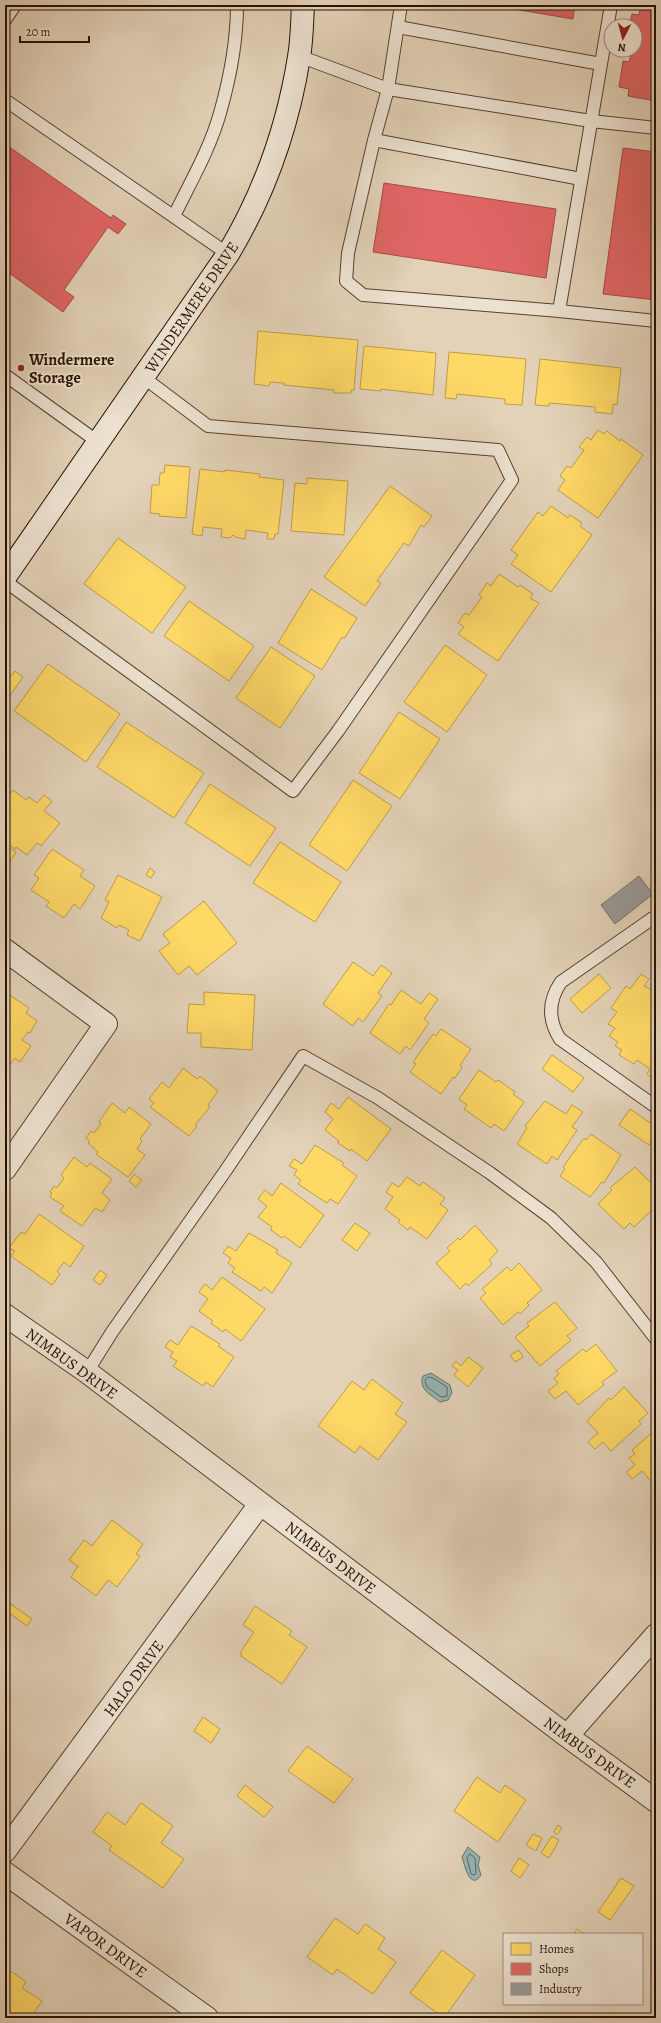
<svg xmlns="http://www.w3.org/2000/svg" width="661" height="2023" viewBox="0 0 661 2023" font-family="Alegreya,serif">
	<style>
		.water { fill: #96b6b5; stroke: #69746d }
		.homes { fill: #ffd966; stroke: #be9d47 }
		.shops { fill: #e06666; stroke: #a84c47 }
		.industry { fill: #999; stroke: #76706b }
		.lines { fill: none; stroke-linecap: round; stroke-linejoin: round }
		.shore { stroke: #5e645a; stroke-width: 1 }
		.lane-casing { stroke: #55412e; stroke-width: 14 }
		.street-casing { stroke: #55412e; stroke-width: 24 }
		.secondary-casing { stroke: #261100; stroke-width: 24 }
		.lane { stroke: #ede2d1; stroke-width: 12 }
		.street { stroke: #ede2d1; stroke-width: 22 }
		.secondary { stroke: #ede2d1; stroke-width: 22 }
		.poi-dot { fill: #8f2418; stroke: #ede2d1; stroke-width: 1.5 }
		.labels { text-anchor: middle; stroke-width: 4; stroke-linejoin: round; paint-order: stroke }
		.street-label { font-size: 16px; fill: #261100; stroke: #ede2d1 }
		.poi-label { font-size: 16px; font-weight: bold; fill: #261100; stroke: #ede2d1; text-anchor: start }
	</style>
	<rect width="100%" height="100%" fill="#e3d2b8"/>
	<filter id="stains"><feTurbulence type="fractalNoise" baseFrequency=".005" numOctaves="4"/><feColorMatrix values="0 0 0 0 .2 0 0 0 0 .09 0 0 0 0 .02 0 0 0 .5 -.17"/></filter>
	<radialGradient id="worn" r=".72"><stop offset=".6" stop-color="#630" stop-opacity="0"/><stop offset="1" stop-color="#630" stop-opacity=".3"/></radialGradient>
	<path class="water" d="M431 1373 450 1385 452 1393 448 1400 440 1402C431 1395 418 1389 423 1376Z
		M468 1847 480 1857 478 1865 481 1875C470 1892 464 1863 462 1857Z"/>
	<path class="homes" d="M258 331 358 340 354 390H351V393H334V390L284 385V383L270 382 269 386 254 384Z
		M364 346 436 353 433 395 381 389V391L360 389Z
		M449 352 526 359 522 405 505 404V399L457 394 456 399 445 398Z
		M540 359 621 368 617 405 613 404 612 414 595 412V407L549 403V406L535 405Z
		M598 430 604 434 607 431 620 441 621 439 643 455 598 518 558 490 565 480 560 476 567 466 571 468 584 450 579 447 587 437 591 440Z
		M165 465 190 467 186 518 159 516 160 514 150 513 152 485H159L160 473H164Z
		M200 469 225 472V470L260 474 259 477 284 480 278 534H275L274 539H267L268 533 246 530 245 539 235 537 233 535 230 538 221 537 222 529 203 527 202 536 192 534Z
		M307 478 348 481 344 535 291 531 295 483 307 484Z
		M390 486 432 516 424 527 421 525 409 546 404 543 377 581 381 583 365 606 324 577Z
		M551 506 568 518 570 515 582 523 580 526 592 535 551 592 511 564 518 555 511 550 538 512 543 516Z
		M118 538 186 587 152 633 84 584Z
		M499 574 518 587 520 585 533 594 530 598 539 603 498 661 458 634 464 627 458 623 465 613 469 615 482 597 479 595 487 583 491 586Z
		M311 589 357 618 344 639 342 637 322 670 278 643Z
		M189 601 254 646 229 681 164 636Z
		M445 645 487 675 447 732 404 702Z
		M271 647 315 676 280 728 236 698Z
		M48 664 120 714 86 762 14 711Z
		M15 671 23 677 9 697 5 695V684Z
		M399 712 440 739 400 799 359 773Z
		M126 722 204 773 174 818 97 767Z
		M353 780 392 806 347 871 309 845Z
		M210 784 276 828 250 866 185 823Z
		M13 790 26 800 29 797 37 803 44 795 52 801 44 811 60 823 41 846 37 843 27 855 16 847 15 849 8 844 10 841 5 837V801Z
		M280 842 341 882 315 922 253 883Z
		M5 845 16 852 5 869Z
		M52 849 84 870 80 876 95 886 80 909 74 904 64 918 46 906 49 902 31 890 39 878 34 875Z
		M150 868 155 872 151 878 146 875Z
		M118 875 162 897 140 941 127 935 129 930 119 925 117 928 101 918 109 902 105 900Z
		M204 901 237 943 197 975 189 966 178 975 159 951 170 943 163 934Z
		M353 962 373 976 381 965 392 973 378 993 382 996 363 1022 358 1018 353 1026 323 1004Z
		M599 974 611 988 582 1013 570 999Z
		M641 974 649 979 644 986 656 992V1080L647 1074 650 1069 637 1060 634 1064 619 1055 622 1050 615 1046 618 1042 609 1036 615 1028 608 1024 617 1012 611 1008 626 986 630 989Z
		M401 990 421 1004 429 993 438 999 424 1019 429 1023 410 1050 406 1046 400 1054 370 1033 389 1004 391 1005Z
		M5 992 29 1008 26 1013 37 1021 30 1033 28 1032 22 1040 31 1046 20 1062 15 1058 10 1064 5 1061Z
		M204 992 255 995 252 1050 201 1047V1033H187L189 1004 204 1005Z
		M441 1029 471 1049 460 1065 462 1067 455 1078 453 1077 441 1094 410 1072 416 1064 413 1062 433 1034 436 1036Z
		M552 1055 584 1078 573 1092 542 1069Z
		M183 1068 197 1079 200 1076 218 1091 208 1105 210 1107 195 1125 197 1126 189 1136 150 1107 154 1103 149 1099 162 1082 169 1088Z
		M479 1070 496 1082 498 1080 515 1092 513 1094 524 1102 504 1131 494 1124 491 1128 464 1109 467 1105 459 1099Z
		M348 1097 391 1129 367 1161 351 1149 350 1151 338 1143 339 1141 325 1130 333 1119 325 1112 331 1103 339 1109Z
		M545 1101 566 1114 572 1105 583 1112 572 1127 577 1130 557 1160 552 1156 547 1164 517 1144 527 1128 525 1126Z
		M112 1103 125 1113 129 1107 151 1124 140 1139 142 1141 137 1149 145 1155 128 1177 96 1154 98 1152 88 1143 90 1141 86 1138 91 1131 94 1133 101 1124 99 1122Z
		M630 1109 656 1127V1135L649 1145 619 1125Z
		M591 1134 621 1155 604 1183 602 1182 590 1197 560 1176 565 1169 563 1167 584 1138 586 1140Z
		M315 1145 344 1163 342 1165 357 1176 338 1204 330 1199 327 1203 298 1184 301 1180 294 1175 297 1170 289 1166 294 1159 302 1164Z
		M74 1157 87 1167 90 1163 112 1179 102 1193 110 1200 102 1212 95 1208 82 1226 60 1211 64 1206 50 1197 52 1193 50 1192 54 1186 57 1188 64 1178 61 1175Z
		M635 1167 652 1184 656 1180V1197L652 1201 656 1206 634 1227 630 1223 624 1229 598 1204 612 1190 610 1188Z
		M134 1174 142 1180 136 1187 129 1181Z
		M407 1177 420 1186 423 1182 445 1198 440 1204 448 1210 427 1239 410 1227 408 1230 398 1222 400 1220 385 1209 393 1197 386 1192 392 1183 399 1187Z
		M281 1183 324 1215 300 1248 284 1236 282 1238 271 1230 272 1227 258 1217 267 1206 258 1199 265 1190 272 1196Z
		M39 1214 84 1246 70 1267 64 1262 57 1271 60 1274 52 1285 11 1256 15 1251 9 1248 21 1232 25 1234Z
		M355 1223 370 1233 357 1251 342 1240Z
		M475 1225 498 1251 489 1260 492 1264 468 1286 466 1283 460 1289 436 1263 450 1251 447 1248 458 1238 460 1240Z
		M249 1233 278 1250 276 1253 292 1263 272 1293 264 1287 261 1291 232 1272 235 1268 228 1263 231 1258 223 1253 228 1246 236 1251Z
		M519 1263 542 1290 527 1303 529 1305 520 1314 518 1312 503 1325 480 1298 486 1293 482 1289 507 1267 511 1271Z
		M100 1270 107 1275 100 1285 93 1280Z
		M222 1277 265 1309 241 1341 225 1329 223 1332 211 1323 213 1321 199 1311 208 1299 199 1292 205 1284 212 1290Z
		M555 1302 577 1328 567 1336 571 1340 540 1366 515 1337 529 1326 527 1323Z
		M191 1326 220 1344 218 1346 234 1357 213 1387 206 1382 203 1386 173 1366 177 1361 170 1357 173 1352 165 1347 170 1340 178 1345Z
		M596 1344 617 1371 602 1382 604 1385 578 1405 566 1391 555 1399 548 1391 558 1383 554 1378 559 1374 556 1371 583 1349 586 1352Z
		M519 1350 523 1357 515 1362 510 1355Z
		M468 1357 483 1368 468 1387 454 1375 458 1370 452 1366 456 1361 461 1366Z
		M372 1379 403 1403 395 1414 407 1422 378 1460 360 1446 355 1453 318 1426 352 1381 364 1390Z
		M624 1387 648 1413 639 1421 641 1424 611 1451 603 1442 595 1449 588 1442 598 1433 587 1421 609 1398 611 1400Z
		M653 1432 656 1435V1483L654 1485 642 1471 632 1479 626 1472 635 1465 629 1458 635 1454 632 1450Z
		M112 1520 143 1544 136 1554 140 1556 117 1587 108 1580 96 1596 71 1577 78 1566 69 1560 84 1540 92 1546Z
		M8 1602 32 1619 27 1626 5 1610Z
		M255 1606 292 1631 289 1635 307 1647 282 1684 241 1656 242 1654 240 1653 254 1632 243 1625Z
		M203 1717 220 1729 211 1743 194 1731Z
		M307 1746 353 1779 334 1803 288 1771Z
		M477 1777 500 1793 505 1785 526 1800 498 1842 454 1811Z
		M245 1785 273 1807 264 1817 237 1796Z
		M141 1803 173 1826 161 1843 184 1859 163 1888 109 1850 112 1846 93 1832 107 1812 125 1825Z
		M558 1825 562 1828 557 1835 554 1832Z
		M533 1834 542 1838 536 1851 526 1845Z
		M552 1836 559 1840 549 1858 541 1853Z
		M519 1858 529 1865 520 1878 511 1871Z
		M621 1878 634 1886 610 1920 598 1912Z
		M335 1918 358 1934 365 1924 385 1938 378 1949 396 1962 373 1994 337 1969 333 1975 307 1957Z
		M577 1929 585 1934H574Z
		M442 1950 475 1975 444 2018 410 1993Z
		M5 1967 26 1982 22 1988 42 2001 30 2018H5Z"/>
	<path class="shops" d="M490 5H575L573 19Z
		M641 5H656V101L628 96 629 89 619 87 623 61 629 62 632 50H635V26H629L632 14 639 15Z
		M5 144 111 218 113 215 126 224 118 234 108 227 64 290 74 297 63 312 5 270Z
		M623 148 656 152V300L603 294Z
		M384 183 556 209 546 278 373 252Z"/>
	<path class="industry" d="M656 862V873L651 866Z
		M639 876 653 894 615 924 601 905Z"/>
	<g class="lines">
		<path class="shore" d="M428 1377 433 1378 447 1387V1396L441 1397 427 1387 425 1381Z
			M470 1854 475 1858 476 1873 474 1875 471 1874 467 1858Z"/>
		<g class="lane-casing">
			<path id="lane" d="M401 5 388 89 374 140 348 253 346 281 363 295 559 311 611 5
				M5 20 15 5
				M398 27 601 64
				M299 56 388 89 591 121 656 128
				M5 100 228 254
				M374 140 581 179
				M174 216C190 183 210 149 220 113 230 78 237 41 237 5
				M559 311 656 321
				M5 375 98 442
				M5 581 293 791 338 731 512 480 498 450 208 426 143 377
				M653 918 561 982C548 1001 548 1020 560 1039L656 1107
				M87 1372 112 1332 226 1170 303 1056 378 1098 490 1173 551 1218 596 1262 656 1339"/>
		</g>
		<g class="street-casing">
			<path id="street" d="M5 950 106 1024 5 1169
				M5 1315 87 1372 567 1736 656 1801
				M567 1736 656 1635
				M5 1851 260 1504
				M5 1873 207 2018"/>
		</g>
		<g class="secondary-casing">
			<path id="secondary" d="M5 577 228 254C264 194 288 126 299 57 302 40 302 22 303 5"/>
		</g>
		<use href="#lane" class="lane"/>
		<use href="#street" class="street"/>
		<use href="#secondary" class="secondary"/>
	</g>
	<circle class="poi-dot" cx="21" cy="368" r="4"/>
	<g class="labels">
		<g class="street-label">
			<text transform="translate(191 307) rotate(-56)" y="6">WINDERMERE DRIVE</text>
			<text transform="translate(72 1363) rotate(36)" y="6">NIMBUS DRIVE</text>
			<text transform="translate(331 1557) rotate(37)" y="6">NIMBUS DRIVE</text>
			<text transform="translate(133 1678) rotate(-54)" y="6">HALO DRIVE</text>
			<text transform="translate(590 1752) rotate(36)" y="6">NIMBUS DRIVE</text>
			<text transform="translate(106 1945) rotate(36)" y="6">VAPOR DRIVE</text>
		</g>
		<g class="poi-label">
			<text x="29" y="365">Windermere<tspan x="29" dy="18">Storage</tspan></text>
		</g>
	</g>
	<rect width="661" height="2023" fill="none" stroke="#e3d2b8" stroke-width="20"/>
	<rect x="6" y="6" width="649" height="2011" fill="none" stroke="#261100" stroke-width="2"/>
	<rect x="10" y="10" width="641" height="2003" fill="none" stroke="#261100"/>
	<rect x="503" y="1933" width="140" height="72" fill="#ede2d1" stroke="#9d8e7d"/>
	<rect x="511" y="1943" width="20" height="12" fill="#ffd966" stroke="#9d8e7d"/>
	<text x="539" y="1953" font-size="12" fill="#261100">Homes</text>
	<rect x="511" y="1963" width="20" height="12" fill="#e06666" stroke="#9d8e7d"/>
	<text x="539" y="1973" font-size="12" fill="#261100">Shops</text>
	<rect x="511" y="1983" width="20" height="12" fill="#999999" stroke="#9d8e7d"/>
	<text x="539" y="1993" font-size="12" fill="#261100">Industry</text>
	<g transform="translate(623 38) rotate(186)"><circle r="19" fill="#ede2d1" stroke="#9d8e7d"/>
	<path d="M0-3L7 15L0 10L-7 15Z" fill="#8f2418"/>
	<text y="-6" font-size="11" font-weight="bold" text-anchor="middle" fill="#261100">N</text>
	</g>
	<path d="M20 36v6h69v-6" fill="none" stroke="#261100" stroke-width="2"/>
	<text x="26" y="36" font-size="12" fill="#261100" stroke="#ede2d1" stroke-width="3" paint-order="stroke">20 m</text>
	<rect width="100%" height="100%" filter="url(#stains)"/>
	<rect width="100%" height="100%" fill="url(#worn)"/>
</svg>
